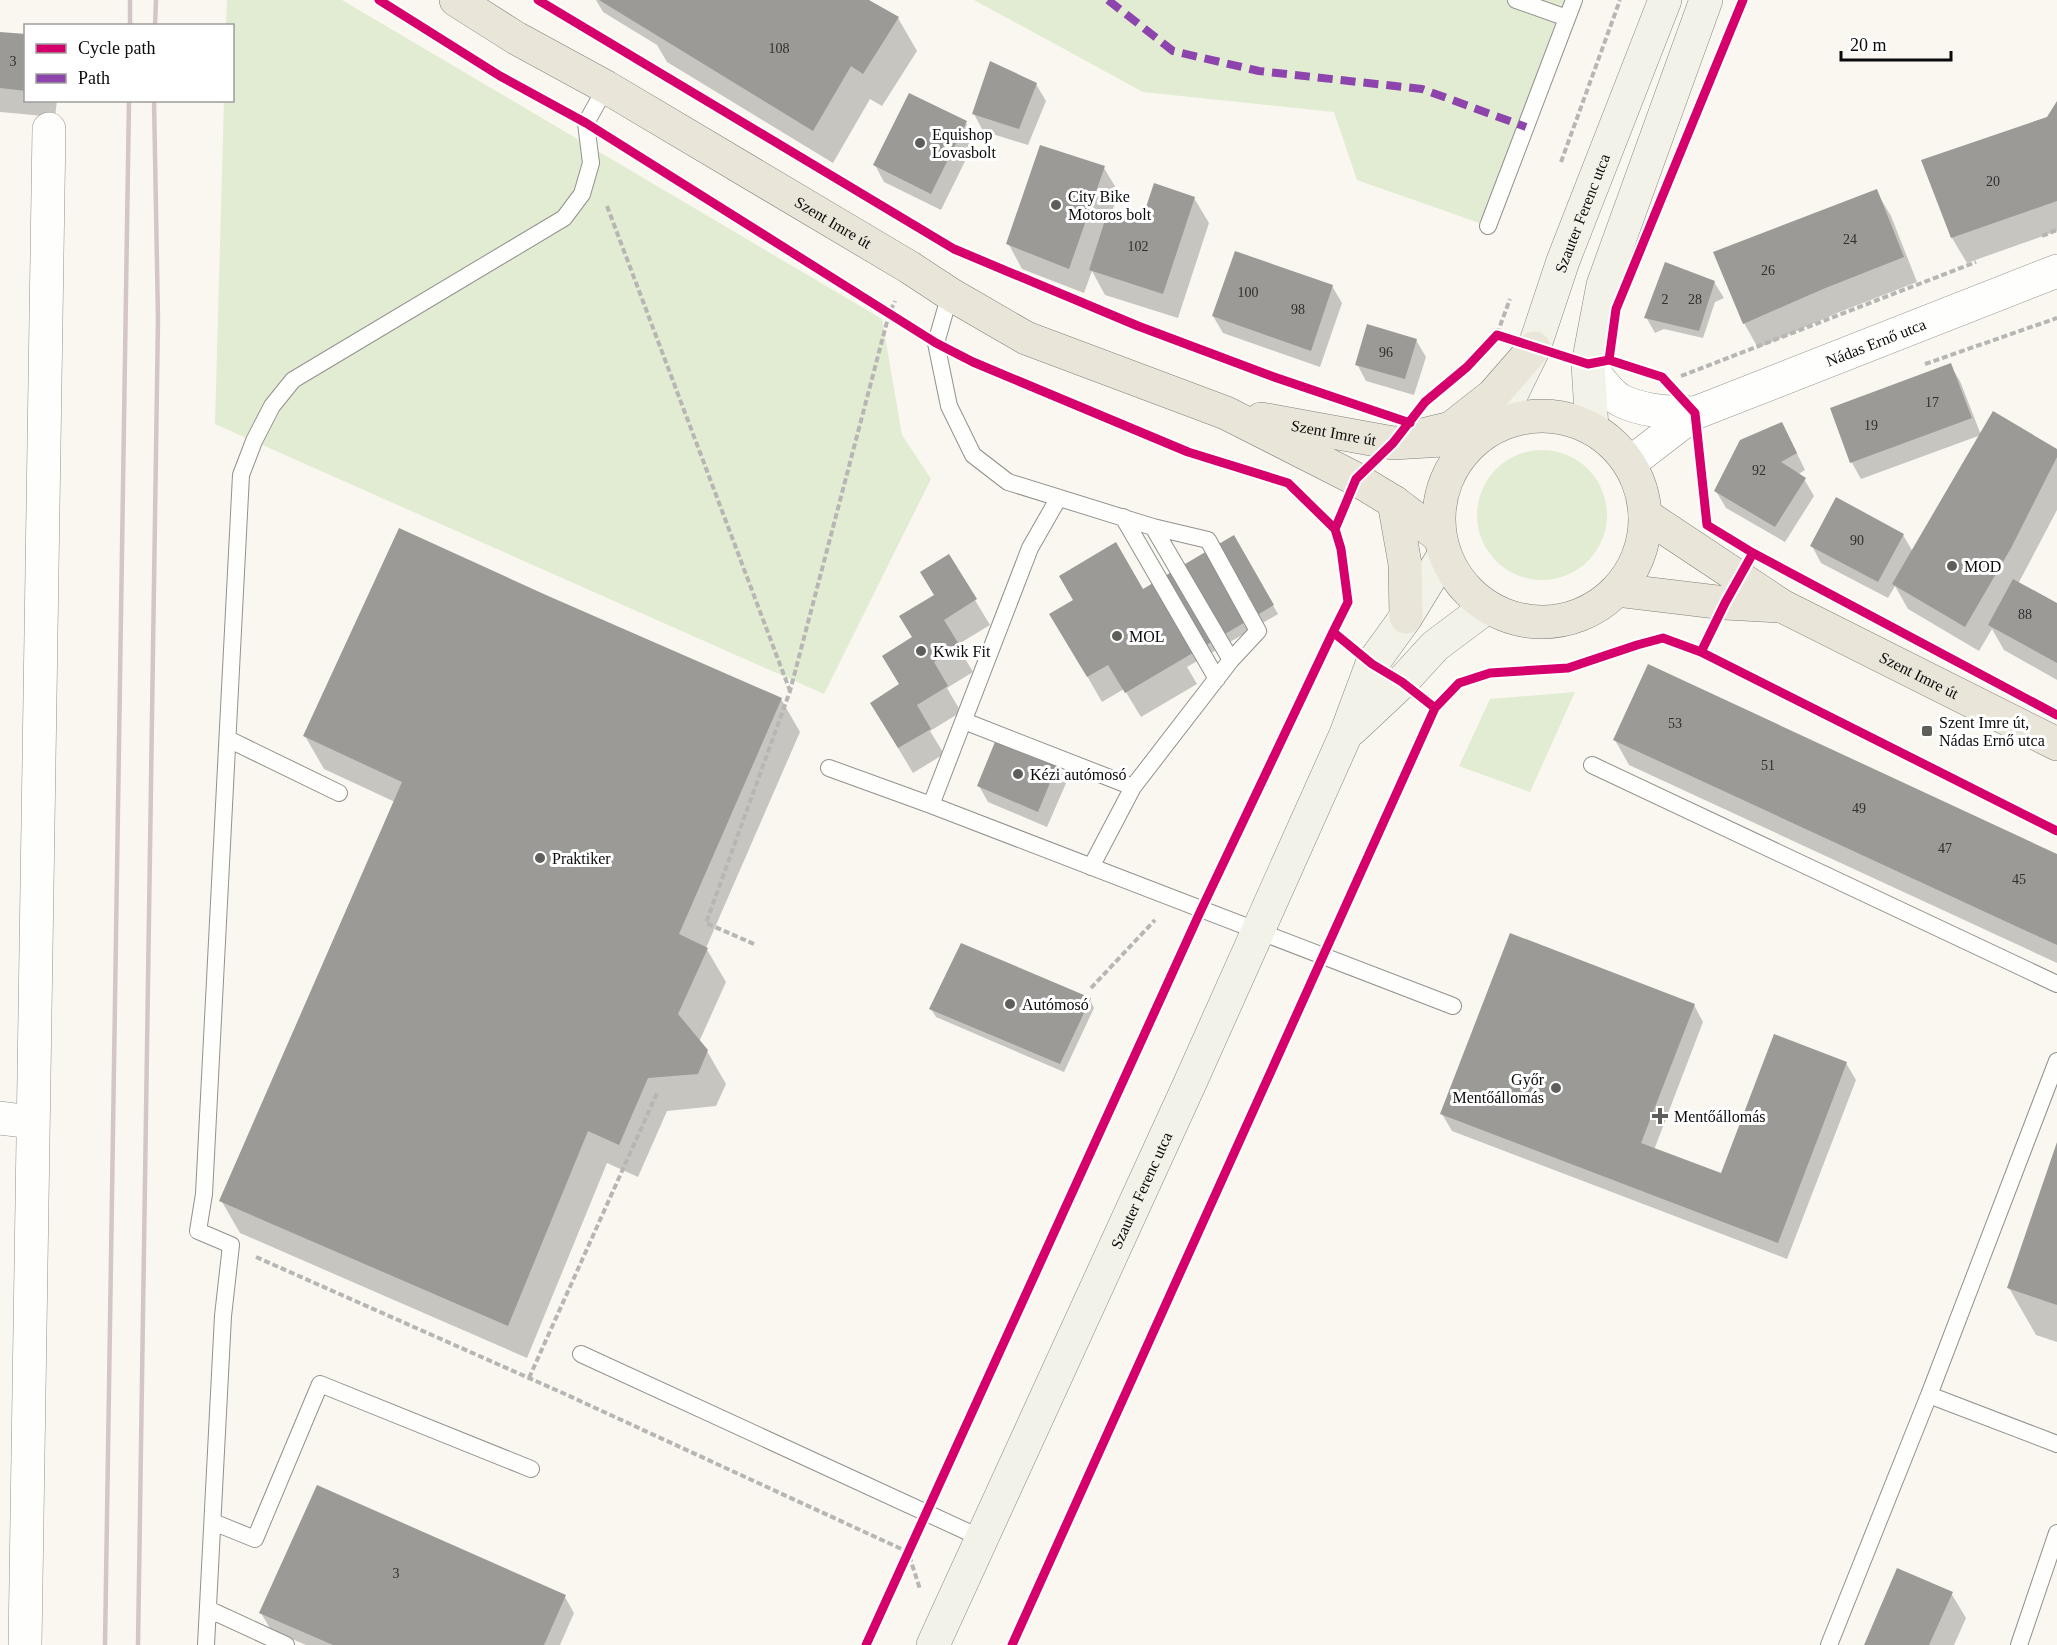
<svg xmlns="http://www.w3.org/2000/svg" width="2057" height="1645" viewBox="0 0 2057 1645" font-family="Georgia,serif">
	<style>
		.green { fill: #e2ecd2 }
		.shadow { fill: #0003 }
		.building { fill: #9c9a96 }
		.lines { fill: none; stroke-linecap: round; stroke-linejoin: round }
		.lane-casing { stroke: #92918e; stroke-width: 18 }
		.street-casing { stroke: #92918e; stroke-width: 34 }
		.secondary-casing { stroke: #898885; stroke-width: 34 }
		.primary-casing { stroke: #7f7f7b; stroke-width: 34 }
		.path { stroke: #b7b6b5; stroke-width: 4; stroke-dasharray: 6 3; stroke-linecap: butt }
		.lane { stroke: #fefefd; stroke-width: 16 }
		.street { stroke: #fefefd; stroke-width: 33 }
		.secondary { stroke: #f3f2e9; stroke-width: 33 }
		.primary { stroke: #e9e5d9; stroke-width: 33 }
		.rail { stroke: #d4c6c6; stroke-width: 4.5 }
		.quiet { stroke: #8e44ad; stroke-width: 8; stroke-dasharray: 15 8; stroke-linecap: butt }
		.cycleway-casing { stroke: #fff; stroke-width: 13 }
		.cycleway { stroke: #d6006c; stroke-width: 9 }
		.poi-dot { fill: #5e5e5b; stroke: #fff; stroke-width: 2 }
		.labels { text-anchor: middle; stroke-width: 6; stroke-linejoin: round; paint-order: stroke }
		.number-label { font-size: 14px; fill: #2f2f2e }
		.poi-label { font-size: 16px; fill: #0b0b0b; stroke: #fff; text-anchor: start }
		.street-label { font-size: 16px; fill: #0b0b0b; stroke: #fff }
	</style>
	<rect width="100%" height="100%" fill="#f9f7f0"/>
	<path class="green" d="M227 0H342L882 319 902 435 931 479 824 694 215 424 224 101 232 100V26L226 25Z
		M974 0H1574L1488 226 1357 180 1334 112 1143 92Z
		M1477 515a65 65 0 1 1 130 0a65 65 0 1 1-130 0Z
		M1575 692 1530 792 1459 766 1490 699Z"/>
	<path class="shadow" d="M596 0H866L898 18 917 51 882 106 870 99 833 163 667 62 657 45 603 12Z
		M0 33 26 36V100H57L55 117 0 112Z
		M1036 84 1046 101 1028 145 983 131 974 114Z
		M2057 103V231L1967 263 1952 238 1923 161 2048 118Z
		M966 123 976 139 941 210 884 182 875 165Z
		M1104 168 1119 193 1111 214 1142 224 1194 198 1209 223 1178 318 1105 295 1092 271 1084 293 1022 269 1008 243Z
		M1876 191 1891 216 1917 282 1837 313 1758 348 1744 323Z
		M1714 282 1724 298 1715 302 1703 338 1664 329 1655 333 1646 317Z
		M1332 286 1342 303 1320 367 1223 333 1213 316Z
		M1416 340 1426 357 1414 395 1366 381 1357 364Z
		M1950 365 1960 381 1981 435 1861 479 1852 463 1832 409Z
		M1791 441 1805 470 1797 475 1804 479 1814 496 1785 542 1726 508 1716 491Z
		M2057 451V510L2018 584 2057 605V680L2004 650 1992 629 1979 651 1908 609 1895 586 1888 598 1821 563 1812 546 1903 535 1913 552Z
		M1233 537 1278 614 1187 667 1197 684 1141 717 1124 689 1102 702 1052 615 1142 591Z
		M545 597 781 699 800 732 706 948 726 982 699 1042 707 1051 726 1084 716 1106 667 1111 638 1177 607 1163 527 1358 240 1233 221 1200 395 802 324 769 305 736Z
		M975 600 990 625 957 645 973 672 947 688 961 712 930 731 944 754 913 773 886 728 901 685 884 656Z
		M1615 740 2057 855V963L1629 765Z
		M1057 764 1067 781 1047 827 988 802 979 786Z
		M1090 1000 1094 1008 1064 1072 936 1017 931 1009Z
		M1694 1005 1703 1022 1654 1150 1721 1175 1846 1063 1856 1080 1787 1259 1452 1131 1442 1114Z
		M2057 1146V1342L2036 1335 2009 1288Z
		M1951 1593 1966 1618 1954 1645H1866Z
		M565 1597 574 1613 560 1645H306L271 1630 261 1613Z"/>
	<path class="building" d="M599 0H869L899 17 863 74 851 66 813 131Z
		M0 32 26 34V91L0 88Z
		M990 61 1037 83 1019 129 972 114Z
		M909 93 967 121 931 194 873 165Z
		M2057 101V201L1951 238 1921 160 2047 117Z
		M1040 145 1105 166 1069 269 1006 244Z
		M1154 183 1195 197 1163 294 1089 270 1108 211 1141 222Z
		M1877 189 1904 257 1823 289 1743 324 1713 252Z
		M1235 251 1333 285 1311 351 1212 316Z
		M1665 262 1715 281 1699 331 1644 318Z
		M1367 324 1417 339 1405 379 1355 365Z
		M1951 363 1972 418 1850 463 1830 408Z
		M1993 411 2057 449V457L2011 548 1965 627 1892 584Z
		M1782 422 1797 453 1781 462 1806 478 1775 527 1714 491 1740 440Z
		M1836 497 1904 534 1878 582 1810 546Z
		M399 528 546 595 782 698 679 934 708 948 678 1014 708 1050 698 1074 648 1078 619 1145 588 1131 508 1326 219 1201 402 782 303 736Z
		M1234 535 1274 605 1125 693 1108 665 1087 677 1049 614 1073 600 1059 576 1116 542 1143 589Z
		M949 554 977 599 944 620 960 646 934 662 948 686 917 705 931 729 898 748 870 703 899 684 882 656 912 637 899 616 934 595 920 572Z
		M2013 579 2057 603V663L1988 625Z
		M1648 664 2057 854V945L1613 740Z
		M997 737 1058 763 1038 812 977 786Z
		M1510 933 1695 1004 1641 1143 1721 1173 1774 1034 1847 1062 1778 1243 1440 1114Z
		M961 943 1091 998 1060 1064 929 1009Z
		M2057 1142V1305L2007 1288Z
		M317 1485 566 1595 544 1645H333L259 1613Z
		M1897 1568 1953 1592 1929 1645H1864Z"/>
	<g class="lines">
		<g class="lane-casing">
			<path id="lane" d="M1516 0 1567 18
				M1488 226 1574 0
				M950 294 936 343 949 406 973 455 1008 482 1153 527 1208 540 1258 631 1231 660 1133 787 1091 867
				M1058 499 1030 548 931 805 1453 1006
				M1123 517 1217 679
				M1153 527 1231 660
				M964 721 1133 787
				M228 739 339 793
				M1592 765 2057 984
				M829 768 931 805
				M2057 1061 1929 1395 2057 1444
				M581 1354 981 1538
				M213 1522 255 1539 320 1384 531 1469
				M208 1609 286 1645
				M206 1645 223 1316 231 1245 198 1231 204 1194 241 475 254 441 272 406 293 380 564 218 582 194 591 163 586 123 606 87
				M1829 1645 1929 1395
				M2019 1645 2057 1533"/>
		</g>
		<g class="street-casing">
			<g id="street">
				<path d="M1588 364C1597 376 1607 392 1620 400 1643 412 1670 412 1695 413"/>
				<path id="s1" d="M1630 463 1695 413 2057 271"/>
				<path d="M0 1118 32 1122"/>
				<path d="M25 1645 49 129"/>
			</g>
		</g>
		<g class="secondary-casing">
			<g id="secondary">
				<path id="s2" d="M1496 426 1534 348 1563 261 1665 0"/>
				<path d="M1592 429 1588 364 1603 285 1706 0"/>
				<path d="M1352 729 1402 682 1435 646 1487 607"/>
				<path id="s3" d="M933 1645 1190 1083 1346 734 1372 664 1406 617 1444 555"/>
			</g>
		</g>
		<g class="primary-casing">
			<g id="primary">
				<path id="s4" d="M456 0 516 38 606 87 909 267 950 294 1026 338 1226 413 1356 479 1394 502 1440 537"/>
				<circle cx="1542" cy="519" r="103"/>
				<path id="s5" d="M1261 419 1393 443 1477 438"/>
				<path d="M1426 434 1451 428 1493 395 1534 348"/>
				<path d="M1394 502 1405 564 1406 617"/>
				<path id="s6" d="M1645 515 1782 606 2057 744"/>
				<path d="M1617 590 1725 603 1779 606"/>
			</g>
		</g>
		<path class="path" d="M1561 162 1620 0
			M607 206 790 691
			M2042 236 2057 230
			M1497 334 1510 299
			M1925 364 2057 318
			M1681 376 1976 262
			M754 944 706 923 790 691 889 314 895 301
			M1091 988 1155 920
			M256 1257 565 1394 908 1552 920 1589
			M529 1378 658 1091"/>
		<use href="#lane" class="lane"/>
		<use href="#street" class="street"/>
		<use href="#secondary" class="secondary"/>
		<use href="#primary" class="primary"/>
		<path class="rail" d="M130 26V0
			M155 26 156 0
			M105 1645 129 100
			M138 1645 158 319 154 100"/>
		<path class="quiet" d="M1108 0 1173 51 1259 71 1422 89 1526 127"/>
		<g class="cycleway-casing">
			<path id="cycleway" d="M379 0 500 76 586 123 936 343 973 362 1188 452 1288 483 1335 529
				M538 0 954 249 1138 326 1274 377 1410 423
				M1609 360 1616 309 1743 0
				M1701 652 1725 603 1753 553
				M1435 708 1402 682 1372 664 1333 632 1348 602 1341 549 1335 529 1356 479 1393 443 1425 402 1467 367 1497 335 1588 364 1609 360 1662 377 1695 413 1707 525 1753 553 2057 715
				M866 1645 1201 910 1333 632
				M1012 1645 1435 708 1459 683 1490 673 1568 668 1637 645 1663 638 1701 652 2057 831"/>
		</g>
		<use href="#cycleway" class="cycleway"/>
	</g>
	<g class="poi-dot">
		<circle cx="920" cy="143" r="6"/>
		<circle cx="1056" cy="205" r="6"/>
		<circle cx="1952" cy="566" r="6"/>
		<circle cx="1117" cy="636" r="6"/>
		<circle cx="921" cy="651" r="6"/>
		<rect x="1921" y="725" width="12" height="12" rx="3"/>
		<circle cx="1018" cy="774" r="6"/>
		<circle cx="540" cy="858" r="6"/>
		<circle cx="1010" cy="1004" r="6"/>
		<circle cx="1556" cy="1088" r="6"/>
		<path d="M1657 1107h6v6h6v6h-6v6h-6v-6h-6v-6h6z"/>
	</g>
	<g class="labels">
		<g class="number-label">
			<text x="779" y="53">108</text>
			<text x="13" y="66">3</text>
			<text x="1993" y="186">20</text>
			<text x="1850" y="244">24</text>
			<text x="1138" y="251">102</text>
			<text x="1768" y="275">26</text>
			<text x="1248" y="297">100</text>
			<text x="1665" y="304">2</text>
			<text x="1695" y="304">28</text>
			<text x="1298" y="314">98</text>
			<text x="1386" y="357">96</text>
			<text x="1932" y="407">17</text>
			<text x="1871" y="430">19</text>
			<text x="1759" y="475">92</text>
			<text x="1857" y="545">90</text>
			<text x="2025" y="619">88</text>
			<text x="1675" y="728">53</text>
			<text x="1768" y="770">51</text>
			<text x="1859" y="813">49</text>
			<text x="1945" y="853">47</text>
			<text x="2019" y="884">45</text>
			<text x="396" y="1578">3</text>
		</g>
		<g class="poi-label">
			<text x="932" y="140">Equishop<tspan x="932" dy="18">Lovasbolt</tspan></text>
			<text x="1068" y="202">City Bike<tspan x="1068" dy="18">Motoros bolt</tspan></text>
			<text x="1964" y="572">MOD</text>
			<text x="1129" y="642">MOL</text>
			<text x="933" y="657">Kwik Fit</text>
			<text x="1939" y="728">Szent Imre út,<tspan x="1939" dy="18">Nádas Ernő utca</tspan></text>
			<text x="1030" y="780">Kézi autómosó</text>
			<text x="552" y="864">Praktiker</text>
			<text x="1022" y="1010">Autómosó</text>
			<text x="1544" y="1085" text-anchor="end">Győr<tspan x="1544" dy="18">Mentőállomás</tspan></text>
			<text x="1674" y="1122">Mentőállomás</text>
		</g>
		<g class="street-label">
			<text dy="6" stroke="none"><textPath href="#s2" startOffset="230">Szauter Ferenc utca</textPath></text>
			<text dy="6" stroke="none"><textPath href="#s4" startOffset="438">Szent Imre út</textPath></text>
			<text dy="6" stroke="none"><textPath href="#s1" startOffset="276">Nádas Ernő utca</textPath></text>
			<text dy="6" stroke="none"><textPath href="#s5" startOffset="74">Szent Imre út</textPath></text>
			<text dy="6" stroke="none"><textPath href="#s6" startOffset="318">Szent Imre út</textPath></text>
			<text dy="6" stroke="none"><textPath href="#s3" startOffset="500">Szauter Ferenc utca</textPath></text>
		</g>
	</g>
	<rect x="24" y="24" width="210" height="78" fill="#ffffff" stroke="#9d9d9d" stroke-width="1.5"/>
	<rect x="36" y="44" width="30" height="9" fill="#d6006c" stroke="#9d9d9d" stroke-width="1.5"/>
	<text x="78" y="54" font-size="18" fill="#0b0b0b">Cycle path</text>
	<rect x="36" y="74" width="30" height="9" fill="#8e44ad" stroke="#9d9d9d" stroke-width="1.5"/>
	<text x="78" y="84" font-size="18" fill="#0b0b0b">Path</text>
	<path d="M1841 51v9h110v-9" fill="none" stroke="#0b0b0b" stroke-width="3"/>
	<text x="1850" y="51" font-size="18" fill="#0b0b0b" stroke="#ffffff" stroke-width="4.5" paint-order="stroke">20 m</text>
</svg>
